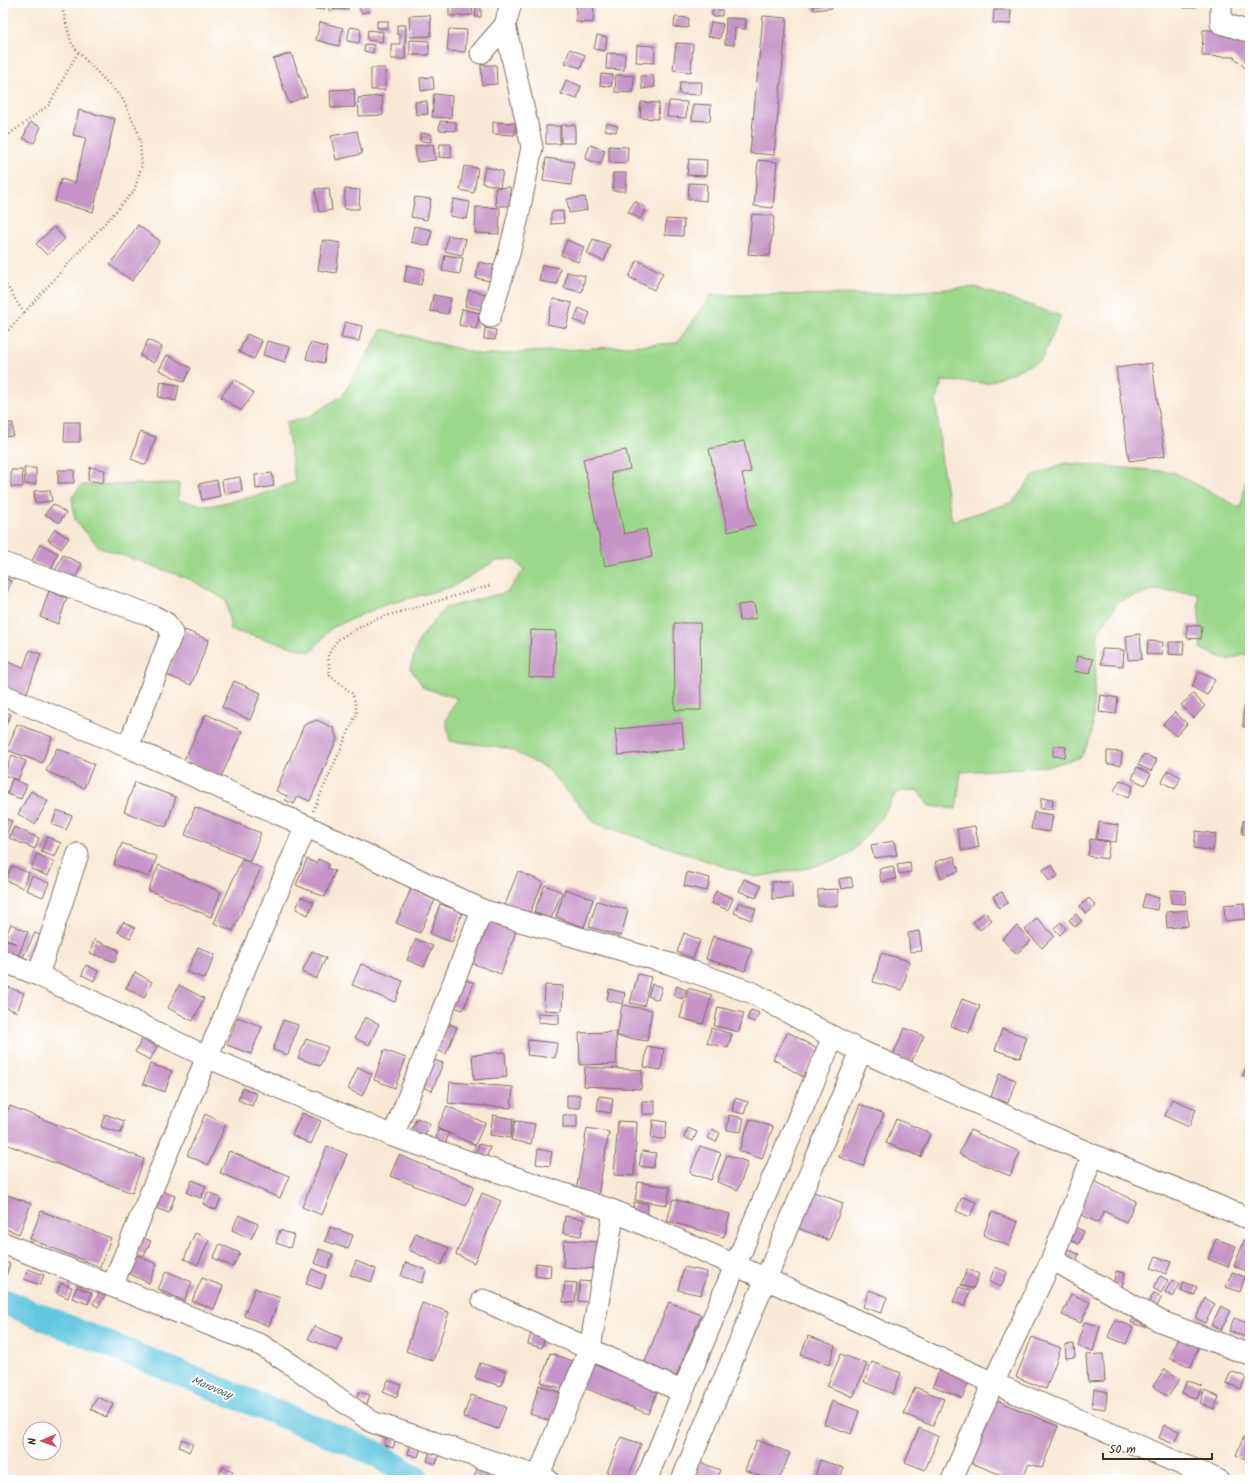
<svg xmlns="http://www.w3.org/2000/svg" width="1253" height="1483" viewBox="0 0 1253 1483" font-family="Kalam,sans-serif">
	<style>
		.green { fill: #9cd88c; stroke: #6c8155 }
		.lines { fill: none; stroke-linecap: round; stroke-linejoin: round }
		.river { stroke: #61c7df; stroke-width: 26 }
		.building { fill: #c694c6 }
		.minor-casing { stroke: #7d6d5e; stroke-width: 23 }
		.path { stroke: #7d6d5e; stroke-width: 2.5; stroke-dasharray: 1 3; stroke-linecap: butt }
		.minor { stroke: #fff; stroke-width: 21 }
		.labels { text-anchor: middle; stroke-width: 4; stroke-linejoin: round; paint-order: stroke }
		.water-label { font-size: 11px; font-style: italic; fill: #486162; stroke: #fff }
	</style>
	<rect width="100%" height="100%" fill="#fff"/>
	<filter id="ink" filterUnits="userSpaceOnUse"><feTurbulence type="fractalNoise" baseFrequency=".025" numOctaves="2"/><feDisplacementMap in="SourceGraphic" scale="8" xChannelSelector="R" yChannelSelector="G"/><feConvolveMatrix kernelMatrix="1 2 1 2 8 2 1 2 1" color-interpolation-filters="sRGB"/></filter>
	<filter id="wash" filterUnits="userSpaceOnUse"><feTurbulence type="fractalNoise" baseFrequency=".012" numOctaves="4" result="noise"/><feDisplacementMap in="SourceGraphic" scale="16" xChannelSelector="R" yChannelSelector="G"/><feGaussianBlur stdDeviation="0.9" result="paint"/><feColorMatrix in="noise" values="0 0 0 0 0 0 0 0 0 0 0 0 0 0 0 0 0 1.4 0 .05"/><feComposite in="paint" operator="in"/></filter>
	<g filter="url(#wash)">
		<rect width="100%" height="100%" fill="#f8e9d6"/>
		<path class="green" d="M976 287 1061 316 1041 360 988 383 942 381 936 400 942 465 952 521 1013 502 1034 475 1065 463 1173 472 1241 508 1250 455V653L1227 660 1201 649 1198 593 1154 590 1119 601 1098 632 1092 734 1081 757 1050 766 961 772 956 809 929 806 917 790 897 792 880 819 849 855 809 868 755 877 595 823 546 768 507 748 450 741 446 720 457 698 424 688 410 668 419 640 445 608 507 592 524 570 514 559 495 561 452 587 384 605 331 628 311 652 231 630 226 600 189 579 99 547 75 520 72 497 82 485 179 483 178 500 209 506 259 495 295 482 286 422 309 417 343 395 382 329 483 355 677 343 711 295 890 294 906 292Z"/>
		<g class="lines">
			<path class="river" d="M3 1301 375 1453 418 1480"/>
		</g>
		<g id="blocks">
			<path class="building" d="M316 3H326L324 10 315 9Z
				M328 3H337V9L338 3H348V10L337 9 329 11Z
				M449 3H472L473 15 449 16Z
				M814 3H832V8L813 10Z
				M1184 3H1194L1195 7 1184 8Z
				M369 4 370 11 361 13 359 6Z
				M476 5H481V17H475Z
				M576 6 594 7 593 23 576 22Z
				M712 10H722V16H712Z
				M994 10H1011L1010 24 993 23Z
				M430 15 431 36 410 37 409 16Z
				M763 16 787 18 774 155 750 153Z
				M675 17 689 18 688 28 674 27Z
				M726 18 746 19 745 29 735 28 734 45 725 44Z
				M377 21H388V28H377Z
				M320 22 343 28 339 46 316 40Z
				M711 22 723 24 720 39 708 36Z
				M397 25H406L405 59H391V44H400V34H397Z
				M350 27 361 29 359 43 347 41Z
				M449 29 467 30 465 52 447 51Z
				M368 30 383 32 382 42 367 40Z
				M1203 30H1239L1250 39V73L1234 57 1202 56Z
				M597 35 607 37 605 51 594 49Z
				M410 40 429 41V55H410Z
				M676 43 693 44 691 72 673 70Z
				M365 44 374 45 373 53 364 51Z
				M637 45 655 46 654 63 636 62Z
				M570 49 585 55 581 68 565 63Z
				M291 53 307 96 289 103 273 59Z
				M607 53 625 54 624 70 606 69Z
				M481 65H496L497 84 482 85Z
				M371 68H385V90H371Z
				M601 74 613 75 611 87 600 85Z
				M616 75 634 76 633 93 615 92Z
				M653 75 655 87 642 89 641 76Z
				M433 77 434 89 421 91 420 78Z
				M566 80 581 86 577 99 561 94Z
				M680 82H702L701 95 679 94Z
				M354 89 355 107 331 108 330 90Z
				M434 94 452 96 451 118 432 117Z
				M382 96 383 115 359 116 358 98Z
				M427 101 428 114 416 115 415 102Z
				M669 101 687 102 686 118 667 117Z
				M641 102 659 103 658 119 640 118Z
				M693 104 711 105 710 121 692 120Z
				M79 110 115 119 93 212 55 202 61 179 75 183 86 138 73 135Z
				M440 121 456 122V131L439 130Z
				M30 122 41 127 34 143 23 138Z
				M493 122 515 123V135L493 134Z
				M607 123 618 126 616 132 605 130Z
				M561 125H575V143H561Z
				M546 126H560V144H546Z
				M357 131 362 154 336 160 331 136Z
				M420 133 431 134V142L420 141Z
				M433 144 435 160 417 162 415 146Z
				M440 144H451V158L439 157Z
				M590 145 605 150 601 164 585 159Z
				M609 146 628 147 627 163 609 162Z
				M546 158 574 162 571 185 543 181Z
				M689 159 707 160 706 176 687 175Z
				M758 160 777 162 773 208 754 206Z
				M464 166 478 168 474 193 460 190Z
				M485 167 503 171 500 187 482 183Z
				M613 173H626V191H613Z
				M689 183 707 184 706 201 688 199Z
				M510 187 511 206H496L495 188Z
				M329 188 332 210 319 212 315 189Z
				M345 189 360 190 359 209H344Z
				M415 197 431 199 427 220 411 217Z
				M585 197 587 210 569 213 567 199Z
				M453 199 470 202 467 219 450 216Z
				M635 201 646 208 640 219 628 212Z
				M476 207 500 208 499 234 475 233Z
				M563 211 564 223 551 224V212Z
				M752 214 774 216 770 256 748 254Z
				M666 219 684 220 683 236 665 235Z
				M138 225 160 241 132 281 110 265Z
				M414 226 432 230 429 246 411 242Z
				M54 227 65 239 47 255 36 244Z
				M448 235 466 239 462 255 445 251Z
				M593 239 610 245 604 261 587 254Z
				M323 240 340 243 336 273 318 270Z
				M567 240 584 247 578 262 561 255Z
				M445 255 463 258 460 274 442 271Z
				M637 260 663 273 654 290 629 277Z
				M479 262 497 266 494 282 476 278Z
				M407 265 425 269 421 285 404 281Z
				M542 265 560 268 557 284 539 281Z
				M567 272 585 276 582 292 564 288Z
				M469 290 486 294 483 310 465 306Z
				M433 295 451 298 448 314 430 311Z
				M553 299 572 303 566 328 547 324Z
				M579 308 590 313 585 325 574 320Z
				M462 309 480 313 476 329 459 325Z
				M345 322 362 326 359 341 341 338Z
				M485 328 496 330 495 340 484 339Z
				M247 334 262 341 254 359 239 352Z
				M148 340 162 347 154 363 140 356Z
				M267 341 290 347 285 362 263 355Z
				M310 343 327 347 324 363 306 359Z
				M167 355 191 368 184 382 159 370Z
				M1152 363 1165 456 1129 461 1116 368Z
				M234 379 254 393 241 411 221 397Z
				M161 382 179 385 176 401 158 397Z
				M65 422H80V442H64Z
				M3 423H13V436L3 437Z
				M140 432 156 437 146 465 131 459Z
				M744 441 751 472 742 474 755 525 728 532 709 449Z
				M626 450 630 469 611 473 624 534 646 529 652 557 605 566 583 459Z
				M90 467 105 470 103 483 88 480Z
				M24 468H36V484H25Z
				M11 470H22L23 487H11Z
				M58 470H74V483H58Z
				M272 473 274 486 256 489 255 475Z
				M240 477 242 491 224 494 222 480Z
				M217 480 220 496 202 500 199 484Z
				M50 490 52 501 35 503 34 491Z
				M53 504 66 513 59 523 45 514Z
				M55 529 69 538 61 549 48 540Z
				M40 544 58 553 51 570 32 561Z
				M63 555 82 564 74 580 55 571Z
				M3 577 11 581 3 601Z
				M49 591 67 598 58 624 40 617Z
				M754 603 757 618 740 621 738 605Z
				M674 623H700L701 710H675Z
				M1187 625 1202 626 1201 639 1187 638Z
				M185 630 209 640 191 685 167 675Z
				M531 630 556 631 554 678 529 677Z
				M1140 634 1142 659 1128 660 1126 636Z
				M1148 641 1163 642 1162 655 1147 654Z
				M1169 642H1184L1183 655 1169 654Z
				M1102 649 1124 650 1123 666 1101 664Z
				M30 650 41 654 25 698 3 690V660L23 668Z
				M1077 656 1093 659 1090 674 1074 671Z
				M1199 672 1215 680 1207 695 1192 687Z
				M234 681 261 693 250 720 222 707Z
				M1193 694 1205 706 1194 718 1181 705Z
				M1101 695 1118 698 1116 714 1099 712Z
				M1244 706H1250V727H1243Z
				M3 711 11 714 3 731Z
				M1175 712 1187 724 1176 736 1163 724Z
				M206 714 242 731 221 777 184 760Z
				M317 720 333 728 337 739 310 801 298 796 294 804 285 800 287 796 276 791 304 725Z
				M682 723 684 749 618 755 615 729Z
				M17 724 52 737 42 763 7 750Z
				M1053 746 1066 747 1065 757 1053 756Z
				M57 748 94 764 84 788 46 771Z
				M1107 751 1122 752 1121 765 1107 764Z
				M1144 754 1157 760 1151 771 1138 765Z
				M12 755 26 761 18 780 4 775Z
				M1137 767 1151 774 1145 785 1132 779Z
				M1168 770 1181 777 1175 789 1162 782Z
				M12 779 27 785 21 799 7 794Z
				M1120 780 1133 786 1128 798 1114 791Z
				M135 782 176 797 166 827 124 812Z
				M31 791 48 801 35 824 18 814Z
				M1041 798 1053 799 1052 809H1040Z
				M195 807 261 833 250 861 185 835Z
				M57 810 72 816 66 830 52 824Z
				M1034 812 1053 815 1050 832 1031 829Z
				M3 818 12 821 6 835 3 834Z
				M1243 821H1250V834H1242Z
				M1099 822 1118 825 1116 842 1096 839Z
				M975 826 979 847 962 851 957 829Z
				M14 827 39 838 35 849 9 838Z
				M1196 831 1216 834 1213 851 1194 848Z
				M47 837 61 843 55 857 41 852Z
				M1090 839 1110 842 1107 859 1088 856Z
				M894 841 897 855 874 858 871 845Z
				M122 843 157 857 149 877 114 864Z
				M37 854 54 862 48 876 31 869Z
				M954 856 959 871 941 878 935 862Z
				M242 859 261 868 233 931 214 923Z
				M307 859 316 863 318 859 329 864 327 868 335 871 325 897 296 885Z
				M910 862 911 872 899 874 897 864Z
				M159 865 221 892 211 917 148 890Z
				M1052 865 1058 876 1049 881 1043 870Z
				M12 866 29 873 23 888 5 880Z
				M893 866 896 879 881 882 879 869Z
				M518 871 543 882 529 915 505 905Z
				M687 872 710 878 707 891 684 886Z
				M32 876 49 883 43 897 26 890Z
				M851 877 853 887 841 889 839 879Z
				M744 879 761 886 756 898 739 891Z
				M792 881V898L772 899V882Z
				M545 885 562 892 551 919 534 912Z
				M411 889 435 900 420 933 396 923Z
				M565 889 593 899 584 927 556 917Z
				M838 889V906H818V890Z
				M1171 890 1186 891 1185 904 1171 903Z
				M716 891 733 898 728 910 711 903Z
				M1002 892 1008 903 999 908 993 896Z
				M1145 894 1159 898 1157 910 1142 907Z
				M301 897 314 902 308 915 296 909Z
				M1089 898 1096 906 1086 914 1080 906Z
				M597 901 628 910 621 936 589 927Z
				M739 902 756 909 751 920 734 913Z
				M1244 903 1246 919 1225 921 1224 905Z
				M440 904 462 912 452 942 430 934Z
				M1187 910 1188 926 1167 928 1166 912Z
				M985 912 992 920 980 930 973 922Z
				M1076 914 1082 921 1075 927 1069 920Z
				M1037 918 1054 936 1042 948 1025 930Z
				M481 919 516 931 501 974 466 961Z
				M123 922 135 928 130 938 118 932Z
				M1061 922 1066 929 1060 935 1054 928Z
				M11 924 28 932 16 961 3 955V943L4 939 16 944 5 938Z
				M1017 926 1031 941 1016 954 1002 939Z
				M919 931 922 951 910 952 908 933Z
				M35 933 46 938 35 963 23 957Z
				M684 933 700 940 693 958 677 952Z
				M713 936 752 948 745 971 706 959Z
				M416 939 433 946 424 967 407 960Z
				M94 940 119 950 115 962 90 953Z
				M198 947 215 955 205 979 187 972Z
				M312 951 326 958 316 979 302 972Z
				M881 953 910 961 902 990 873 982Z
				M361 964 403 981 395 1002 352 985Z
				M86 965 98 971 94 981 82 975Z
				M135 972 152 982 144 998 126 988Z
				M638 974 651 977 644 1006 630 1003Z
				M459 977 474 983 463 1010 448 1005Z
				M652 984 662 987 658 1000 648 996Z
				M179 985 204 998 193 1021 168 1008Z
				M545 985 563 986 562 1011 544 1010Z
				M677 986 686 990 682 999 673 995Z
				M8 987 24 993 17 1012 3 1006V1000Z
				M688 988 712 995 703 1024 680 1018Z
				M609 989 625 993 623 1004 607 1000Z
				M962 999 980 1006 969 1033 951 1026Z
				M622 1005 652 1010 647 1041 617 1036Z
				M718 1007 744 1013 739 1032 714 1026Z
				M751 1010 759 1013 755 1022 747 1019Z
				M538 1013 559 1014V1024L538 1022Z
				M238 1017 262 1027 251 1054 227 1045Z
				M365 1017 379 1024 369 1045 355 1038Z
				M283 1020 298 1025 288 1055 273 1050Z
				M442 1021 457 1027 446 1054 432 1048Z
				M711 1028 732 1034 728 1048 707 1043Z
				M905 1028 924 1036 911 1063 893 1055Z
				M1002 1029 1027 1037 1020 1058 995 1050Z
				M616 1032 617 1064 580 1065 579 1033Z
				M788 1032 819 1050 803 1077 773 1059Z
				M142 1039 157 1047 150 1060 135 1052Z
				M306 1039 328 1047 320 1066 298 1058Z
				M528 1040 557 1043 555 1058 527 1055Z
				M647 1046 664 1049 661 1070 644 1067Z
				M384 1050 406 1058 395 1088 374 1080Z
				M505 1052 507 1077 474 1080 472 1055Z
				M428 1058 443 1063 432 1091 418 1085Z
				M150 1064 172 1071 165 1092 143 1084Z
				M358 1067 372 1074 362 1096 348 1089Z
				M585 1067 642 1070 641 1089 584 1086Z
				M1247 1067 1250 1069V1079L1242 1075Z
				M999 1074 1016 1080 1008 1103 991 1097Z
				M450 1082 513 1087 511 1108 448 1103Z
				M243 1088 257 1094 252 1106 238 1100Z
				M567 1095H580V1108H567Z
				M599 1096 613 1098 611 1113 597 1111Z
				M735 1098 748 1102 744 1114 732 1111Z
				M1172 1099 1196 1109 1189 1127 1165 1116Z
				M642 1101H655V1114H642Z
				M860 1104 884 1114 863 1166 839 1157Z
				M10 1106 144 1159 132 1193 3 1143V1120Z
				M447 1106 485 1123 475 1145 437 1128Z
				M302 1113 321 1121 311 1144 292 1135Z
				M105 1114 124 1121 121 1133 101 1127Z
				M205 1114 226 1124 208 1165 187 1155Z
				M493 1115 513 1119 510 1138 490 1135Z
				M563 1115H577V1128H563Z
				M729 1115 744 1118 741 1132 727 1130Z
				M417 1118 430 1124 424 1137 411 1131Z
				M750 1119 773 1127 762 1159 739 1151Z
				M896 1119 930 1133 921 1157 886 1143Z
				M653 1120 667 1122 665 1139 651 1138Z
				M515 1121 535 1124 531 1144 511 1140Z
				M618 1121 637 1122 634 1176 614 1175Z
				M587 1128 609 1132 598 1195 576 1191Z
				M688 1128 697 1132 693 1141 684 1137Z
				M712 1129 720 1133 716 1142 708 1138Z
				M438 1130 449 1133 445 1146 435 1143Z
				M970 1130 1020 1152 1010 1176 959 1154Z
				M479 1144 490 1147 486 1159 475 1156Z
				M327 1146 347 1154 322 1215 302 1207Z
				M700 1146 721 1153 711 1180 690 1173Z
				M538 1149 552 1152 550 1166 536 1164Z
				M229 1151 289 1176 280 1198 220 1173Z
				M642 1151 656 1153 653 1168 639 1166Z
				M399 1155 474 1186 466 1206 390 1176Z
				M727 1155 748 1162 738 1190 717 1182Z
				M192 1180 206 1186 201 1198 187 1193Z
				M1094 1181 1136 1201 1126 1222 1104 1211 1098 1223 1078 1213Z
				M638 1182 670 1187 667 1205 635 1200Z
				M809 1190 843 1203 829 1240 795 1227Z
				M162 1191 175 1196 169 1213 156 1208Z
				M208 1192 221 1198 216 1210 203 1204Z
				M3 1193 31 1204 19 1234 3 1228Z
				M482 1193 501 1201 474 1263 456 1254Z
				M962 1197 976 1202 970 1217 956 1211Z
				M673 1199 730 1214 724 1237 667 1221Z
				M634 1202 648 1204 646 1218 632 1216Z
				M41 1211 111 1238 100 1267 30 1239Z
				M992 1212 1018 1222 1009 1246 983 1235Z
				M239 1215 258 1224 251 1239 232 1230Z
				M565 1216 584 1219 581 1236 563 1233Z
				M1069 1225 1084 1231 1079 1244 1064 1238Z
				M330 1227 353 1235 348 1249 325 1241Z
				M280 1230 294 1235 290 1248 276 1243Z
				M195 1233 209 1240 198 1265 184 1259Z
				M416 1233 449 1248 441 1265 409 1250Z
				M137 1235 151 1241 144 1256 130 1250Z
				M1216 1239 1236 1246 1228 1267 1208 1259Z
				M1245 1239 1250 1242V1262L1246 1271 1234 1266Z
				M564 1240 602 1242 600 1269 563 1267Z
				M220 1244 240 1253 233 1267 213 1258Z
				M1064 1248 1079 1254 1074 1267 1059 1261Z
				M319 1249 333 1254 328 1268 314 1263Z
				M136 1255 157 1264 149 1283 128 1273Z
				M1156 1256 1171 1262 1166 1274 1151 1268Z
				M3 1261 10 1264 6 1275 3 1274Z
				M356 1261 376 1269 371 1282 350 1275Z
				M406 1262 426 1270 422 1283 401 1276Z
				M536 1263 551 1265 550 1278 535 1276Z
				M684 1267 707 1272 701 1295 678 1290Z
				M995 1267 1007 1272 1001 1287 989 1282Z
				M28 1269 44 1275 40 1285 24 1279Z
				M312 1269 326 1275 321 1289 306 1284Z
				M967 1269 979 1274 973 1289 961 1285Z
				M166 1271 192 1282 184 1301 158 1289Z
				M1116 1271 1125 1273 1122 1287 1113 1285Z
				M1232 1272 1245 1277 1240 1292 1226 1287Z
				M1160 1276 1168 1280 1161 1293 1153 1288Z
				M202 1278 223 1286 214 1309 192 1301Z
				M1172 1280 1180 1284 1173 1297 1165 1292Z
				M580 1281 592 1282 590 1302 578 1301Z
				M565 1282 577 1283 575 1303 563 1302Z
				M1183 1282 1197 1287 1195 1295 1181 1291Z
				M61 1283 72 1287 68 1298 57 1293Z
				M77 1287 92 1293 88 1304 72 1298Z
				M959 1287 970 1291 965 1306 953 1302Z
				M255 1288 280 1298 269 1326 244 1316Z
				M869 1290 887 1297 881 1313 863 1307Z
				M100 1291 106 1294 98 1307 93 1304Z
				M1154 1293 1162 1297 1155 1310 1147 1305Z
				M1071 1294 1090 1302 1081 1323 1062 1315Z
				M1205 1298 1215 1304 1205 1323 1196 1318Z
				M669 1302 701 1315 676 1377 644 1364Z
				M422 1303 449 1312 433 1361 406 1351Z
				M1221 1306 1231 1311 1221 1330 1211 1325Z
				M1134 1314 1148 1318 1145 1327 1131 1323Z
				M1234 1318 1250 1324V1332L1248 1338 1229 1331Z
				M1115 1320 1133 1327 1126 1344 1108 1337Z
				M1084 1322 1100 1326 1093 1351 1078 1346Z
				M314 1326 342 1338 337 1351 308 1339Z
				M532 1328 546 1332 542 1348 528 1344Z
				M808 1336 835 1346 829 1365 801 1355Z
				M1032 1337 1061 1348 1046 1389 1016 1377Z
				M1178 1338 1199 1346 1191 1367 1170 1358Z
				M1074 1344 1075 1357 1066 1358 1065 1345Z
				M550 1353 576 1362 567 1390 541 1382Z
				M841 1354 867 1364 853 1397 827 1386Z
				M1103 1354 1105 1381 1088 1382 1086 1355Z
				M872 1362 901 1373 893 1394 864 1382Z
				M480 1363 506 1371 501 1386 475 1378Z
				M590 1363 658 1390 648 1414 580 1386Z
				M941 1366 971 1378 962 1398 933 1386Z
				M1165 1369 1180 1379 1168 1397 1153 1386Z
				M1231 1371 1246 1377 1241 1389 1226 1383Z
				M388 1380 401 1385 396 1398 383 1392Z
				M1187 1380 1202 1386 1197 1399 1182 1393Z
				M539 1385 563 1394 553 1422 530 1414Z
				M915 1387 944 1399 933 1426 904 1414Z
				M1094 1389 1108 1392 1105 1409 1092 1407Z
				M1204 1390 1219 1397 1214 1409 1200 1403Z
				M359 1392 370 1395 367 1404 356 1401Z
				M471 1395 506 1407 498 1429 463 1417Z
				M97 1397 113 1404 106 1417 91 1409Z
				M996 1400 1058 1426 1042 1468 1029 1464 1022 1480H997L999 1474 969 1462Z
				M832 1401 859 1411 851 1434 824 1424Z
				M1164 1425 1179 1431 1174 1444 1159 1438Z
				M919 1428 939 1437 925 1470 905 1462Z
				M387 1436 396 1439 393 1448 384 1445Z
				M1244 1436 1250 1439V1461L1236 1455Z
				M621 1437 641 1444 627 1480H610L605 1478Z
				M182 1439 193 1444 189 1452 179 1447Z
				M757 1440 790 1453 779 1480H769L745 1470Z
				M411 1445 421 1448 418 1457 408 1454Z
				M430 1451 439 1455 436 1464 427 1461Z
				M694 1460 720 1470 716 1480H687Z
				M820 1460 844 1468 839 1480H814Z
				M478 1466 490 1470 487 1480 474 1477Z
				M223 1467 233 1471 229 1480 218 1476Z"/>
		</g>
	</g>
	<g filter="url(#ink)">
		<use href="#blocks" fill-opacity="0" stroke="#7d6d5e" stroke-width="1"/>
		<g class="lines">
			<g class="minor-casing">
				<path id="minor" d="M1221 3V23L1250 32
					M481 53 505 25 511 3
					M490 317 510 250 518 217 532 147 505 25
					M3 563 153 616 166 623 172 633 128 747
					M3 695 128 747 306 826 482 910 671 964 753 993 833 1037 861 1051 1093 1155 1250 1219
					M3 961 38 975 207 1057 393 1136 614 1211 766 1279 993 1383 1218 1480
					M38 975 78 854
					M393 1136 482 910
					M3 1243 261 1345 292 1365 372 1422 548 1480
					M1052 1259 1160 1321 1250 1355
					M112 1286 207 1057 306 826
					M483 1300 683 1392
					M538 1477 590 1348 614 1211
					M646 1480 735 1266 833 1037
					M682 1480 861 1051
					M952 1480 993 1383 1052 1259 1093 1155"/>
			</g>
			<path class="path" d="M3 139 49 105 78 52
				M3 283 7 286 24 313
				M3 336 134 191 142 165 139 134 122 98 78 52 71 42 61 3
				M313 811 357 713 353 694 330 676 328 655 337 640 373 620 492 585"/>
			<use href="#minor" class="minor"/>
		</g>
	</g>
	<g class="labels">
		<g class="water-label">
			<text transform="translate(212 1387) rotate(22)" y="4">Marovoay</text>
		</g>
	</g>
	<rect width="1253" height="1483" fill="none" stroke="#fff" stroke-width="16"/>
	<g transform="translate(42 1441) rotate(268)"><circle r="19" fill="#ffffff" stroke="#b1aaa5"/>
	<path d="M0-3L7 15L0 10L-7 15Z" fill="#d1495b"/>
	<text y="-6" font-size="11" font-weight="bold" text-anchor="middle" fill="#3b2a1e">N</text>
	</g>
	<path d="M1103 1453v6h109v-6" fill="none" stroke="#3b2a1e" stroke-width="2"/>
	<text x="1109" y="1453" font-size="12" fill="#3b2a1e" stroke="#ffffff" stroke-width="3" paint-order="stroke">50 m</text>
</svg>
